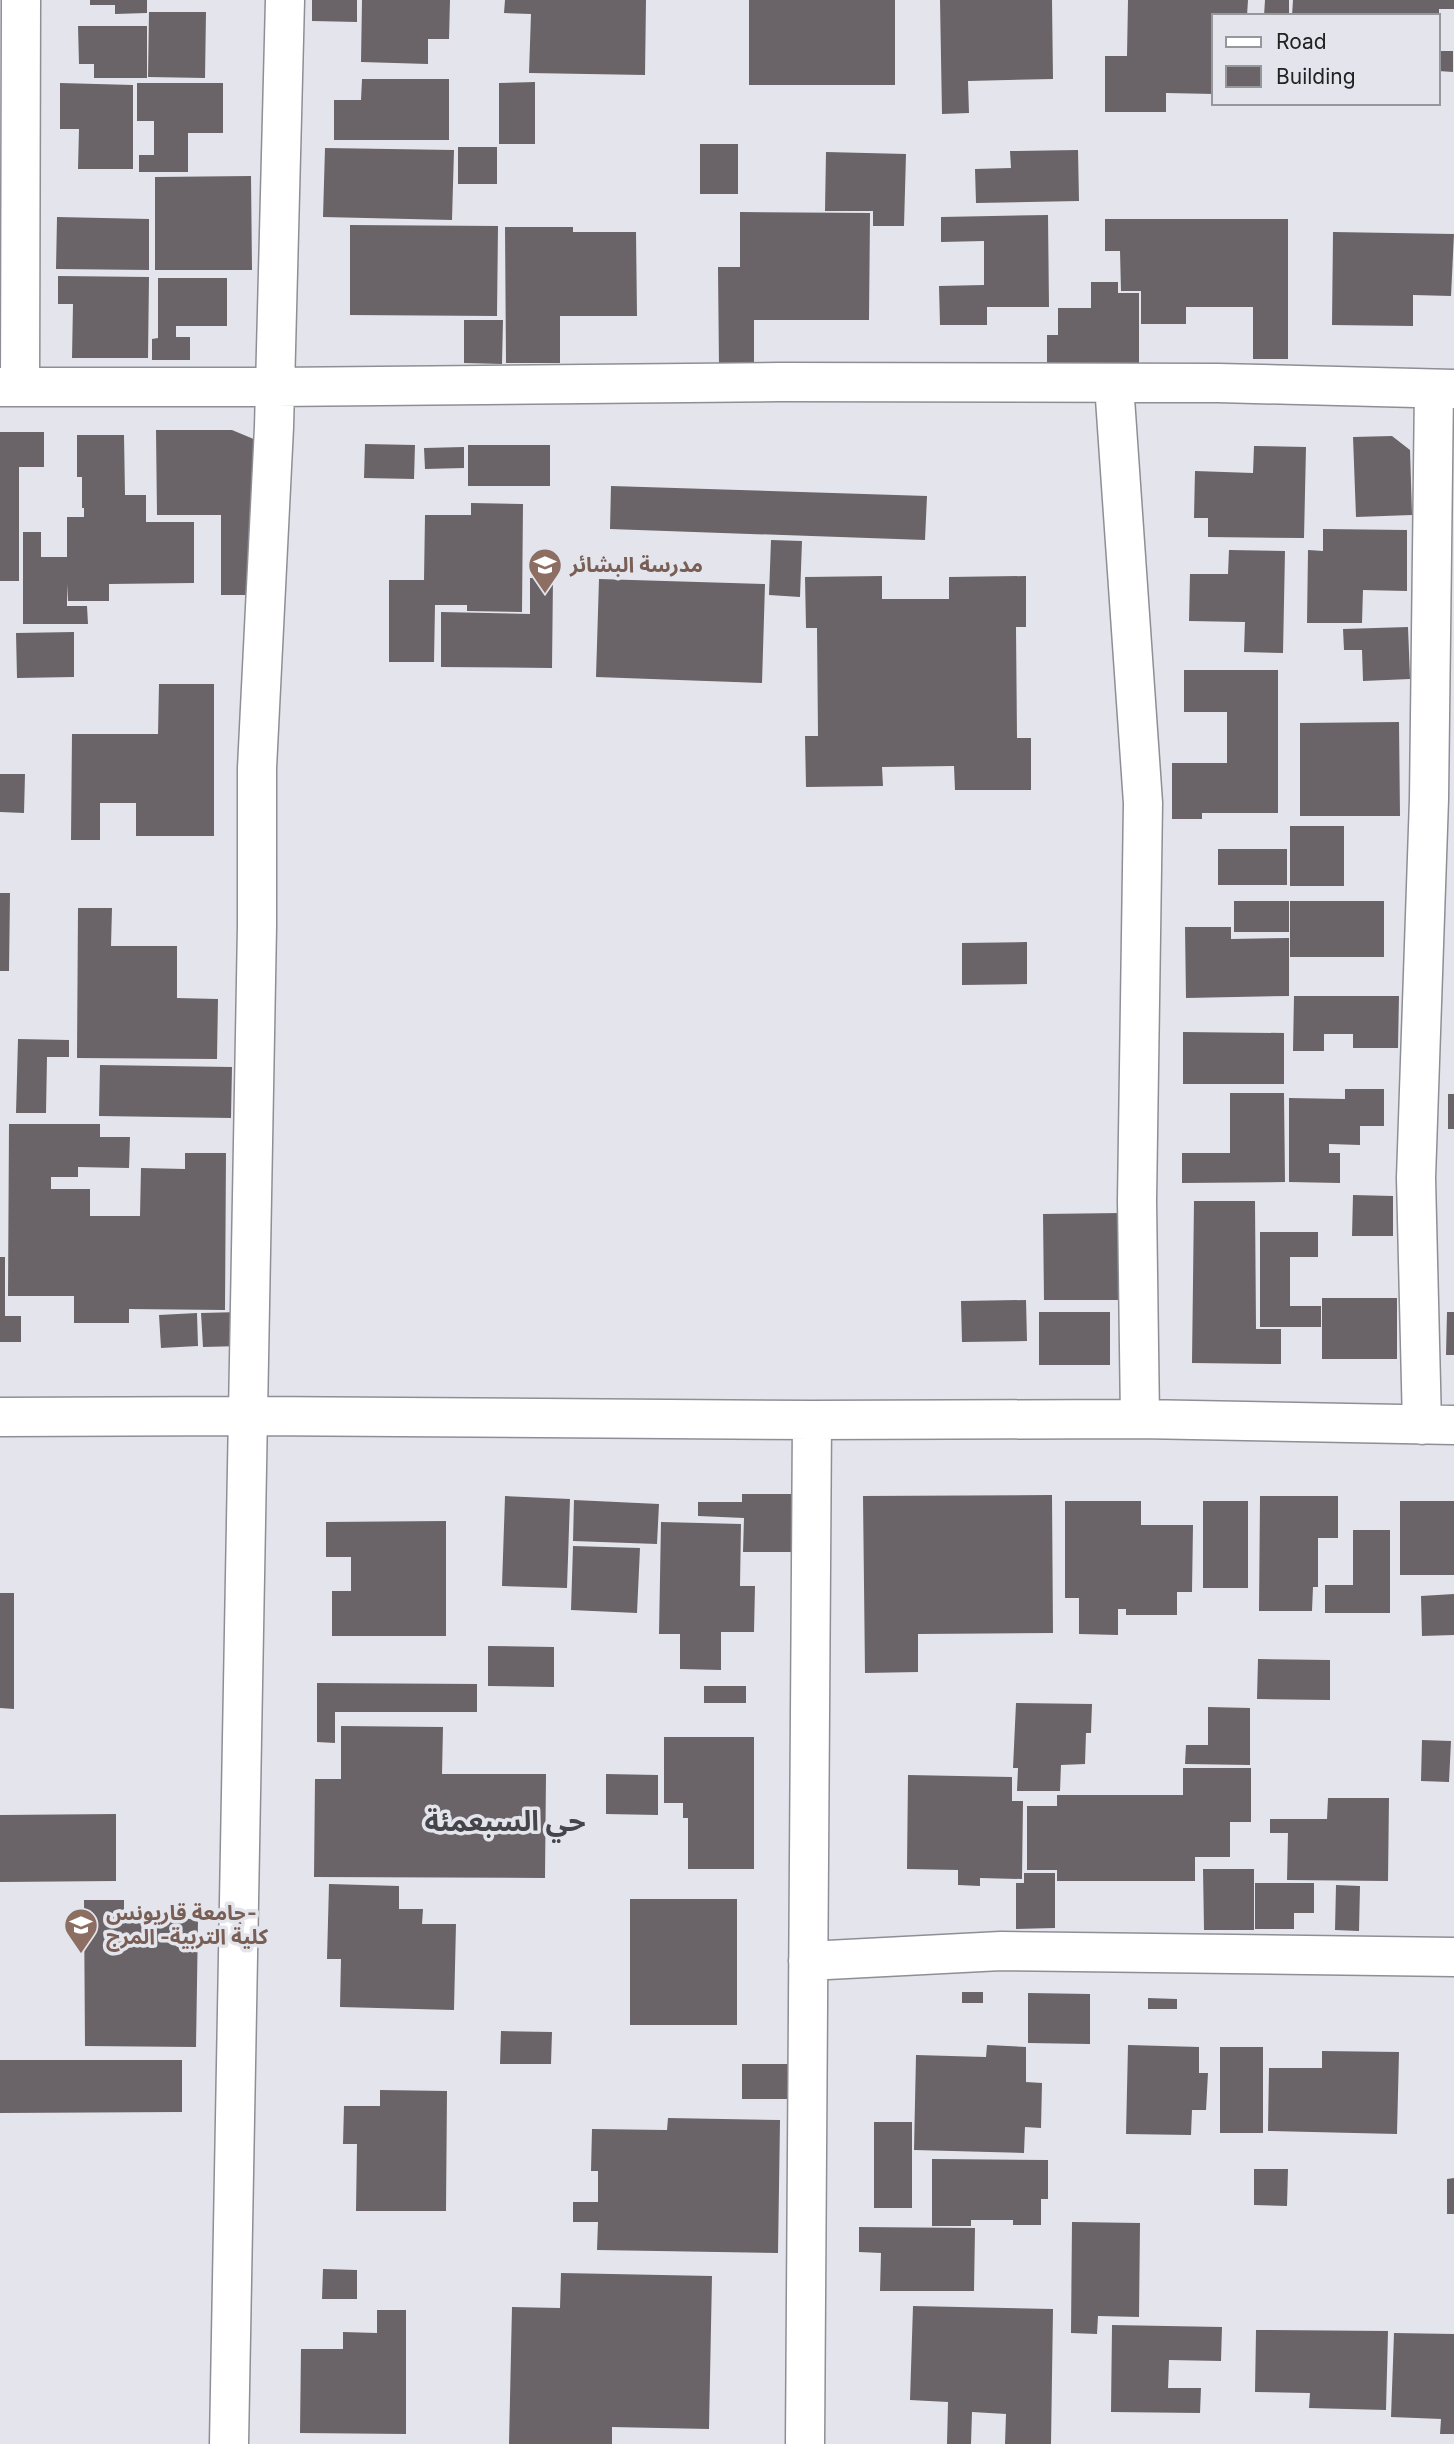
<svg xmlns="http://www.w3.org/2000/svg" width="1454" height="2444" viewBox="0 0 1454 2444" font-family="Inter,'Noto Sans Arabic',sans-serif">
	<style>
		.building { fill: #6a6468 }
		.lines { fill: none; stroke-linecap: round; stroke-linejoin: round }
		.minor-casing { stroke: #8e8e95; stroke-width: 41 }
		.minor { stroke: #fff; stroke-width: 38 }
		.labels { text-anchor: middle; stroke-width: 7; stroke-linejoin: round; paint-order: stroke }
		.education-label { font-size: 21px; font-weight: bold; fill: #785e54; stroke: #e4e5ec; text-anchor: start }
		.district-label { font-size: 28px; font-weight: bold; fill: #44454b; stroke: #e4e5ec }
	</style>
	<rect width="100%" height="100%" fill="#e4e5ec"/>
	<path class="building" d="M90 0H147V13L115 14V5H90Z
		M312 0H357V22L312 21Z
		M362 0H450L449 39H428V64L361 62Z
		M505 0H646L645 75 529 73 531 14 504 13Z
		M749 0H895V85H749Z
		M940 0H1052L1053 79 968 81 969 113 942 114Z
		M1128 0H1248L1247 16H1214V94L1166 93V112H1105V56H1127Z
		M1265 0H1289V16H1264Z
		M1293 0H1454V9H1439V16H1292Z
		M149 12H206L205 78 148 77Z
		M78 26H147V78H94V64H79Z
		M1438 51H1453V72L1438 71Z
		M362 79H449V140H334V100H361Z
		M535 82V144H499V83Z
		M60 83 133 85V169H78L79 129H60Z
		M137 83H223V133H188V172H139V155H154V121H137Z
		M700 144H738V194H700Z
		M458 147H497V184H458Z
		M325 148 454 150 452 220 323 217Z
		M1078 150 1079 201 976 203 975 169 1011 168 1010 151Z
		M826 152 906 154 904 226H873V211H825Z
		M251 176 252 270H155V177Z
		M740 212 870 213 869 320H754V367H719L718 267H740Z
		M1048 215 1049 307H987V325H940L939 286 984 285V241L941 242V217Z
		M57 217 149 219V270L56 269Z
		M1105 219H1288V359H1253V307H1186V324H1141V291H1121L1120 251H1105Z
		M350 225 498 226 497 316 350 315Z
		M505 227H573V232H636L637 316H560V363H506Z
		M1333 232 1454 234 1451 296 1413 295V326L1332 325Z
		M58 276 149 277 148 358H72L73 304H58Z
		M158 278H227V326H176V337H190V360H152V339L158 338Z
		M1091 282H1118V293H1139V365L1047 373V335H1058V308H1091Z
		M464 320H503L502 364 464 363Z
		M156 430H232L266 444 265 595H221V515H157Z
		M0 432H44V467H19V581H0Z
		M77 435H124L125 495H146V522H194V583L109 584V601H68L67 584V606H87L88 624H23V532H41V557H67V517H84V508H82V477H77Z
		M1392 436 1410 450 1412 515 1356 517 1353 437Z
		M365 444 415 445 414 479 364 478Z
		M468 445H550V486H468Z
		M1254 446 1306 447 1304 538 1208 537V518H1194L1195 471 1253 473Z
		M464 447V468L425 469 424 448Z
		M611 486 927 496 925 540 610 529Z
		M471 503 523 504 522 612 467 611V605H435L434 662H389V580H424L425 515H471Z
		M1323 529 1407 530V591L1363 590 1362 623H1307L1308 550 1323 551Z
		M771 540 802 541 800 597 769 595Z
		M1229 550 1285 551 1283 653 1244 652 1245 622 1189 621 1190 574H1228Z
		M882 576V599H949V577L1026 576V627H1016L1017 738H1031V790H955L954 766 882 767 883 786 806 787 805 736H818L817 628H806L805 577Z
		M530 578H553L552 668 441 667V612L530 614Z
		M599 579 765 584 762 683 596 677Z
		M1408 627 1410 679 1363 681 1362 650H1344L1343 629Z
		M74 632V677L17 678 16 633Z
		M1184 670H1278V813H1202V819H1172V763H1227V712H1184Z
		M159 684H214V836H136V803H100V840H71L72 734H158Z
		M1399 722 1400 816H1300V723Z
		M0 774H25L24 813 0 812Z
		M1290 826H1344V886H1290Z
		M1218 849H1287V885H1218Z
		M0 893H10L9 971H0Z
		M1234 901H1289V932H1234Z
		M1290 901H1384V957H1290Z
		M78 908H112L111 946H177V998L218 999 217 1059 77 1058Z
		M1185 927H1231V939L1289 938V996L1186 998Z
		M1027 942V984L962 985V943Z
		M1294 996H1399L1398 1048H1353V1034H1324V1051H1293Z
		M1183 1032 1284 1033V1084H1183Z
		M18 1039 69 1040V1057H47L46 1113H16Z
		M100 1065 232 1067 231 1118 99 1116Z
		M1345 1089H1384V1126H1360V1145L1329 1144V1153H1340V1183L1289 1182V1098L1345 1099Z
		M1230 1093H1284L1285 1182 1182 1183V1153H1230Z
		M1448 1094H1454V1129H1448Z
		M9 1124H100V1137H130L129 1168 78 1167V1177H51V1189H90V1216H140L141 1168 185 1169V1153H226L225 1310 129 1309V1323H74V1296H8Z
		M1353 1195 1393 1196V1236H1352Z
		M1194 1201H1255L1256 1329H1281V1364L1192 1363Z
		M1121 1213 1122 1300H1044L1043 1214Z
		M1260 1232H1318V1257H1290V1306H1321V1327H1260Z
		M0 1257H5V1316H21V1342H0Z
		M1322 1298H1397V1359H1322Z
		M1026 1300 1027 1341 962 1342 961 1301Z
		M240 1312 241 1346 203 1347 201 1313Z
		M1039 1312H1110V1365H1039Z
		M1447 1312H1454V1355H1446Z
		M197 1313 198 1346 161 1348 159 1315Z
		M742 1494H795L793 1552H743L744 1518 698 1516V1502H742Z
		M1052 1495 1053 1633 918 1634V1672L865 1673 863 1496Z
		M505 1496 570 1499 567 1588 502 1586Z
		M1260 1496H1338V1538H1318V1587H1313L1312 1611H1259Z
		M574 1500 659 1504 657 1544 573 1541Z
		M1065 1501H1141V1525H1193L1192 1592H1177V1615H1126V1609H1118V1635L1079 1634V1598H1065Z
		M1203 1501H1248V1588H1203Z
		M1400 1501H1454V1575H1400Z
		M446 1521V1636H332V1591H351V1557H326V1522Z
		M661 1522 741 1524 740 1586H755L754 1632H721V1670L680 1669V1634H659Z
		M1353 1530H1390V1613H1325V1585H1353Z
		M573 1546 640 1548 637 1613 571 1610Z
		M0 1593H14V1709L0 1708Z
		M1454 1594V1635L1422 1636 1421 1596Z
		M488 1646 554 1647V1687L488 1686Z
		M1258 1659 1330 1660V1700L1257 1699Z
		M317 1683 477 1684V1712H335V1743L317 1742Z
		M704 1686H746V1703H704Z
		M1016 1703 1092 1704 1091 1733H1086L1085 1764 1061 1765 1060 1791H1017L1018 1768H1013Z
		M1208 1707 1250 1708V1765L1185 1764 1186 1745H1208Z
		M341 1726 443 1727 442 1774H546L545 1878 314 1877 315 1779H341Z
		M664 1737H754V1869H688V1818H683V1803H664Z
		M1422 1740 1451 1741 1449 1782 1421 1781Z
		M1183 1768H1251V1822H1230V1857H1195V1881H1057V1870H1027V1806H1057V1795H1183Z
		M606 1774 658 1775V1815L606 1814Z
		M908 1775 1012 1777V1801H1023L1022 1879 980 1878V1886L958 1885V1870L907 1869Z
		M1328 1798H1389L1388 1881 1287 1880 1288 1833H1270V1819H1327Z
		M116 1814V1881L0 1882V1815Z
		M1203 1869H1254V1930H1204Z
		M1024 1873H1055V1928L1016 1929V1883H1024Z
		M1255 1883H1314V1913H1294V1929H1255Z
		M329 1884 399 1886V1909H423L422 1924H456L454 2010 340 2007 341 1959H327Z
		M1336 1885 1360 1886 1359 1931 1335 1930Z
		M630 1899H737V2025H630Z
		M84 1900H124V1918L198 1919 196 2047 85 2046Z
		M962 1992H983V2003H962Z
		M1028 1993 1090 1994V2044L1028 2043Z
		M1148 1998 1177 1999V2009H1148Z
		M501 2031 552 2032 551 2064H500Z
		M987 2045 1026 2047V2082L1042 2083 1041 2128 1025 2127 1024 2153 914 2150 916 2055 986 2057Z
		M1128 2045 1199 2047V2073H1208L1206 2110H1192L1191 2135 1126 2134Z
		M1220 2047H1263V2133H1220Z
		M1322 2051 1399 2052 1397 2134 1268 2131 1269 2068H1322Z
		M0 2060H182V2112L0 2113Z
		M742 2064H794V2099H742Z
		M380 2090 447 2091 446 2211H356L357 2144H343L344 2106H380Z
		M668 2118 780 2120 778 2253 597 2250 598 2222H573V2202H598V2171H591L592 2129 667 2130Z
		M874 2122H912V2208H874Z
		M932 2159 1048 2160V2199H1041V2225H1013V2220H971V2226H932Z
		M1254 2169H1288L1287 2206 1254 2205Z
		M1454 2178V2214H1447V2179Z
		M1072 2222 1140 2223 1139 2317 1098 2316 1097 2334 1071 2333Z
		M859 2227 975 2228 974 2291H880L881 2253 859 2252Z
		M323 2269 357 2270V2299H322Z
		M561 2273 712 2276 709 2429 612 2427V2444H509L512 2307 560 2308Z
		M913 2306 1053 2309 1051 2444H1005L1006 2414 972 2412 971 2444H947L948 2402 910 2400Z
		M377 2310H406V2434L300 2433 301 2349H343V2332L377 2333Z
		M1112 2325 1222 2327 1221 2361 1169 2360 1168 2388H1201L1200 2413 1111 2412Z
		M1256 2330 1388 2331 1386 2410 1309 2408 1310 2393 1255 2392Z
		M1394 2333 1454 2334V2434H1440L1441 2419 1391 2417Z"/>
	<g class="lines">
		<g class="minor-casing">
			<path id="minor" d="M1114 384 1143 803 1137 1201 1140 1419
				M0 387H275L780 382 1218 383 1454 389
				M20 387 21 0
				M0 1417 248 1416 812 1420 1140 1419 1454 1425
				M1422 1425 1416 1178 1429 799 1434 389
				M808 1961 1001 1951 1454 1957
				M229 2444 257 926V768L274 427 285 0
				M805 2444 812 1420"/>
		</g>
		<use href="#minor" class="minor"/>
	</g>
	<defs>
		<g id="school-pin" transform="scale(1.75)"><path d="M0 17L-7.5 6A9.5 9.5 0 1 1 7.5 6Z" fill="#8d6e63" stroke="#e4e5ec"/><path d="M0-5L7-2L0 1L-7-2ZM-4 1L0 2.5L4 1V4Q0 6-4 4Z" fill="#fff"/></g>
		<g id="university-pin" transform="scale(1.75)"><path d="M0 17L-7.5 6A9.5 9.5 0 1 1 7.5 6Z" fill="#8d6e63" stroke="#e4e5ec"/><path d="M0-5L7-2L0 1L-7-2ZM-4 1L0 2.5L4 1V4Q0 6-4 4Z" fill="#fff"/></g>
	</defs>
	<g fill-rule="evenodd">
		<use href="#school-pin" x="545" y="565"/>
		<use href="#university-pin" x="81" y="1925"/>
	</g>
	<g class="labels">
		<g class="education-label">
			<text x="570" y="572">مدرسة البشائر</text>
			<text x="106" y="1920">جامعة قاريونس-<tspan x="106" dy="24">كلية التربية- المرج</tspan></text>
		</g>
		<g class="district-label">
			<text x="505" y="1831">حي السبعمئة</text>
		</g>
	</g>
	<rect x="1212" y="14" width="228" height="91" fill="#e4e5ec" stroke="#96979c" stroke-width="2"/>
	<rect x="1226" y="37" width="35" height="10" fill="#ffffff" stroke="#96979c" stroke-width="2"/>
	<text x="1276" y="49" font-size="21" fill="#222225">Road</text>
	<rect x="1226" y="66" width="35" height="21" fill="#6a6468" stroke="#96979c" stroke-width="2"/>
	<text x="1276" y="84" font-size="21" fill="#222225">Building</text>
</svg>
